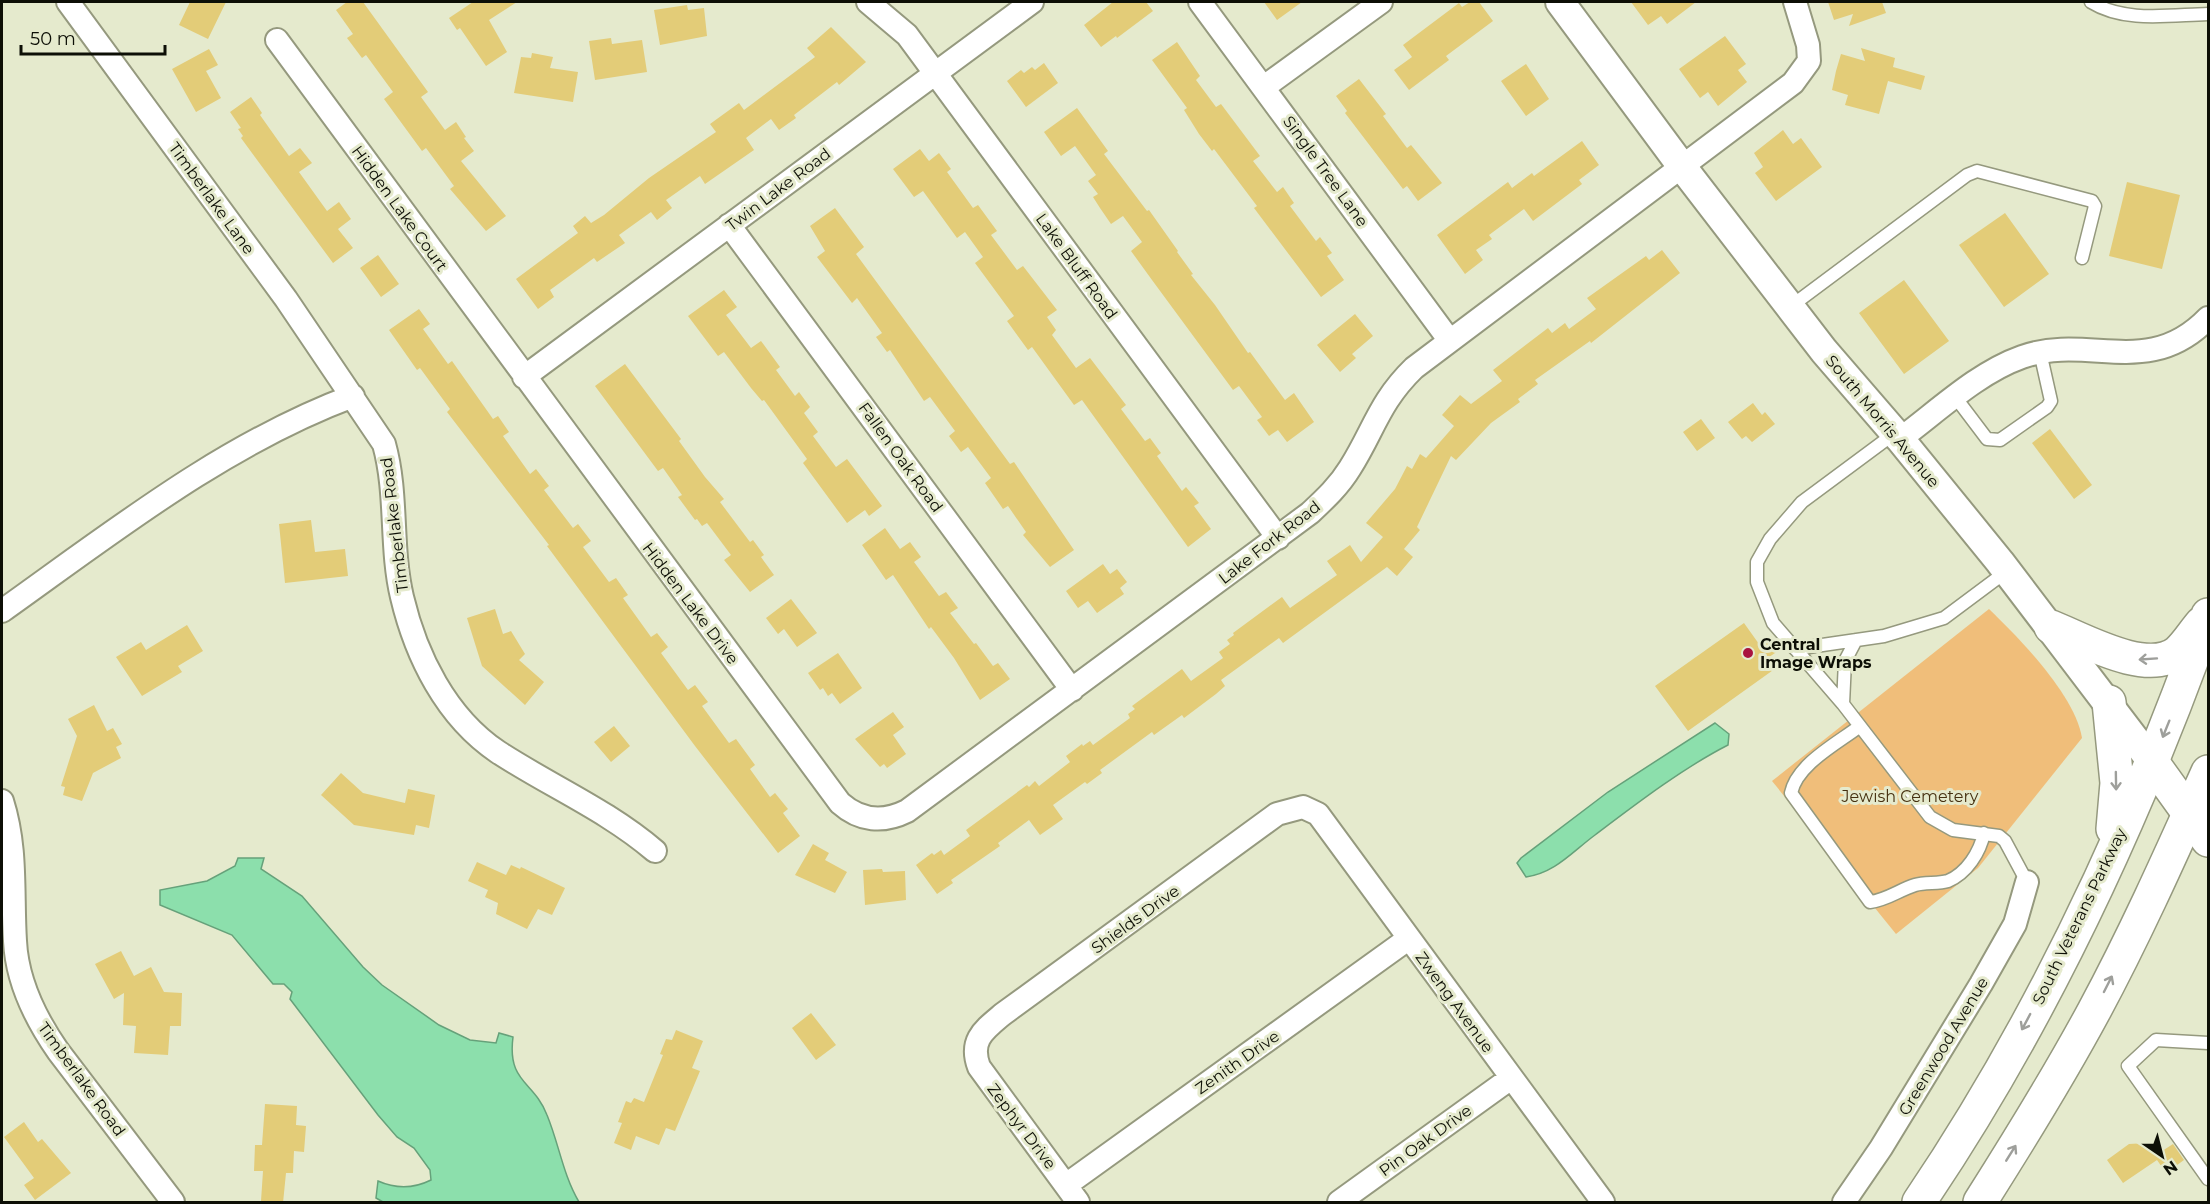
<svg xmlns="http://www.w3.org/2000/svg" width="2210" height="1204" viewBox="0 0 2210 1204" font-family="Montserrat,sans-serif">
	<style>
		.green { fill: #f0be7a }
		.water { fill: #8cdfac; stroke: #66a17a; stroke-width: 1.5 }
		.building { fill: #e3cc78 }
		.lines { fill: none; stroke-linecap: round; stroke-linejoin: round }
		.service-casing { stroke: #95997e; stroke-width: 15 }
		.minor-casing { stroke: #95997e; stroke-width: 26 }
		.tertiary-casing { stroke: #95997e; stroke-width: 32 }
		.secondary-casing { stroke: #95997e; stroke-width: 36 }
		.trunk-casing { stroke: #95997e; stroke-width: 36 }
		.service { stroke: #fff; stroke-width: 12 }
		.minor { stroke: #fff; stroke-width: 22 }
		.tertiary { stroke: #fff; stroke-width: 28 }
		.secondary { stroke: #fff; stroke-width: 33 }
		.trunk { stroke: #fff; stroke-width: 33 }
		.oneway { stroke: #9e9f9b }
		.poi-dot { fill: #a9133f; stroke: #e5eacd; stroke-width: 2 }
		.labels { text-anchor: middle; stroke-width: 6; stroke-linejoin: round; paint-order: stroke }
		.street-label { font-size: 16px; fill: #0d0f06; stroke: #e5eacd }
		.poi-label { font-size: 16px; font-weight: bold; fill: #0d0f06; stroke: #e5eacd; text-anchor: start }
		.park-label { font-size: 16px; fill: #453010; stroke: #e5eacd }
	</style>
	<rect width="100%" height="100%" fill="#e5eacd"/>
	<path class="green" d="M1989 609C2020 639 2075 695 2082 738L1978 868 1896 934 1772 781Z"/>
	<path class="water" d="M1715 723 1729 734 1728 745C1683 768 1636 804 1595 835 1572 852 1555 873 1526 877L1517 863 1521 858 1608 792Z
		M238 858H264L261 869 302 896 363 967 382 985 439 1025 470 1040 496 1043 499 1033 513 1037C507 1083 534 1081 547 1115 559 1144 563 1175 579 1202H383L376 1198 378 1181C396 1189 413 1189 431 1180L430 1170 414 1148 397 1137 378 1115 290 999 292 992 284 984H273L232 935 160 905V890L207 881 235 866Z"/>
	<path class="building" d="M190 2H226L208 39 179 25Z
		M347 2H363L428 92 421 97 445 130 456 122 466 137 464 138 474 151 461 161 506 216 486 231 450 189 454 186 426 148 422 151 384 99 393 92 366 55 362 58 347 38 353 34 336 10Z
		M473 2H517L489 20 507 52 486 66 460 28 457 30 449 18Z
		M1113 2H1146L1153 11 1117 38 1116 36 1101 47 1084 25Z
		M1264 2H1302L1277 20Z
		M1470 2H1479L1493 21 1446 56 1449 60 1409 90 1394 70 1412 57 1403 45 1459 3 1462 7Z
		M1631 2H1696L1667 24 1661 16 1648 25Z
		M1828 2H1882L1886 13 1849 26 1853 14 1834 20Z
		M687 5 688 10 704 8 707 36 660 45 654 10Z
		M831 27 866 62 839 85 837 82 794 115 796 118 779 130 771 119 746 138 754 150 705 184 700 176 666 200 672 208 657 220 651 212 619 235 625 243 597 262 594 258 550 290 554 297 538 309 516 279 578 233 573 226 585 216 591 223 604 215 649 178 716 132 710 124 739 103 744 110 815 57 807 48Z
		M1725 36 1746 64 1738 70 1747 82 1718 106 1708 92 1700 98 1679 69Z
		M611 38 612 44 642 40 647 72 595 80 589 41Z
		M1177 42 1200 76 1196 80 1216 107 1221 104 1260 156 1253 161 1277 192 1283 187 1294 203 1290 206 1316 241 1320 237 1332 253 1327 256 1344 280 1321 297 1254 208 1257 206 1214 149 1212 151 1199 134 1184 110 1187 108 1152 60Z
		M1861 48 1895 58 1893 67 1925 76 1921 90 1888 81 1879 114 1845 105 1848 95 1832 90 1836 71 1841 54 1865 61Z
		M209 49 218 65 206 71 221 98 196 112 172 69Z
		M532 53 553 57 550 68 578 72 573 102 514 93 521 57 531 58Z
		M1044 63 1058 83 1026 107 1007 81 1021 70 1024 73 1032 67 1035 70Z
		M1526 64 1549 99 1526 116 1501 81Z
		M1359 79 1386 114 1383 116 1407 148 1411 145 1442 183 1418 201 1407 186 1403 189 1345 113 1347 111 1336 96Z
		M251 97 262 113 260 115 289 156 300 148 312 163 299 172 327 211 339 202 351 219 338 229 353 248 333 263 241 138 243 136 238 129 241 128 230 112Z
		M1077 108 1108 151 1104 154 1147 211 1149 210 1178 251 1177 252 1193 274 1191 275 1215 305 1248 353 1250 352 1285 400 1294 393 1314 422 1287 442 1278 430 1269 436 1257 420 1262 417 1239 386 1233 390 1152 280 1131 251 1142 242 1123 216 1111 224 1100 208 1093 197 1098 194 1088 181 1096 175 1075 146 1061 156 1044 132Z
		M1783 130 1793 144 1801 138 1822 167 1776 201 1755 173 1763 167 1754 153Z
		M1582 141 1599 165 1579 180 1582 184 1533 221 1524 209 1489 235 1492 239 1476 250 1483 260 1465 274 1437 235 1508 182 1512 188 1532 173 1534 176Z
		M920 149 929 161 939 153 951 169 947 172 973 208 978 205 997 231 991 235 1017 270 1023 266 1057 310 1047 317 1056 330 1052 335 1076 368 1090 358 1126 405 1121 409 1145 441 1150 438 1161 453 1157 456 1182 491 1186 487 1199 503 1194 506 1211 529 1188 547 1082 400 1074 405 1032 347 1028 350 1007 321 1014 316 975 263 983 257 965 232 957 238 923 191 914 197 893 169Z
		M2127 182 2180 195 2162 269 2109 256Z
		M835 208 864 247 856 254 1010 464 1014 462 1074 550 1050 567 1023 535 1026 532 1008 506 1003 509 985 483 991 478 968 447 961 452 949 436 955 431 930 397 924 401 890 350 887 352 876 337 882 333 857 298 852 303 817 257 825 251 810 226Z
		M2005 213 2049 274 2004 307 1959 245Z
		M1662 250 1680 273 1591 343 1590 341 1535 380 1538 384 1518 399 1520 402 1491 423 1456 460 1451 456 1417 527 1420 530 1404 549 1413 557 1397 576 1387 567 1283 643 1279 638 1221 680 1225 686 1216 694 1184 718 1182 715 1154 735 1152 732 1100 770 1102 773 1087 784 1085 782 1053 805 1063 819 1040 835 1029 820 998 843 1000 846 951 880 953 883 937 894 916 865 932 853 934 855 941 850 944 855 970 836 966 830 1027 785 1029 787 1035 781 1039 786 1070 762 1066 756 1082 744 1083 746 1090 741 1093 745 1130 718 1128 714 1135 709 1132 706 1182 669 1191 681 1223 658 1219 652 1230 644 1227 640 1234 635 1233 633 1282 597 1290 608 1337 575 1327 561 1350 545 1361 562 1383 537 1366 523 1395 489 1407 466 1412 469 1420 454 1426 458 1454 426 1442 415 1460 395 1471 404 1502 381 1493 370 1548 328 1552 333 1565 323 1569 329 1596 309 1587 298 1646 256 1649 260Z
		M378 255 399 284 381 297 360 268Z
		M1904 280 1949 341 1904 374 1859 313Z
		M724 290 737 307 726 315 751 348 761 341 780 367 776 370 795 396 799 392 810 407 804 413 818 432 813 436 836 467 847 459 882 506 869 516 865 510 847 523 803 463 807 459 764 400 762 401 751 388 724 352 718 356 688 316Z
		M419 309 430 324 423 329 448 364 452 361 493 419 498 416 509 432 503 436 530 474 536 469 549 486 544 490 573 528 578 524 591 541 583 547 609 582 616 578 628 595 623 598 651 637 657 633 668 647 661 653 688 690 695 685 708 702 702 706 729 743 736 739 755 765 750 769 770 797 775 793 788 809 783 813 800 836 778 853 695 746 547 546 549 545 447 412 450 409 420 368 417 370 389 330Z
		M1355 314 1373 336 1352 354 1356 358 1340 372 1317 345Z
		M625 364 681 439 679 441 705 477 724 499 720 502 750 542 753 540 764 555 761 557 774 575 750 592 724 560 731 555 707 523 702 526 697 519 695 520 678 497 682 495 663 468 658 471 595 386Z
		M1753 403 1762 415 1765 412 1775 424 1752 442 1746 436 1742 439 1728 422Z
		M1701 419 1715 438 1697 451 1683 432Z
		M2050 429 2092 485 2074 499 2032 443Z
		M311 520 315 552 345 549 348 576 285 583 279 524Z
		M885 528 900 549 910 542 921 557 914 562 939 596 946 592 958 608 950 613 974 644 976 643 993 666 998 663 1010 679 980 700 954 658 931 627 929 629 893 575 886 580 862 545Z
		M1103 564 1110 574 1117 569 1127 582 1120 588 1124 594 1097 613 1088 601 1078 608 1066 591Z
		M791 599 817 633 797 647 784 629 778 634 766 618Z
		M495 609 503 634 511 631 525 654 519 660 544 682 525 705 482 666 467 618Z
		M1744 623 1759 644 1771 636 1781 649 1769 657 1776 668 1688 731 1655 686Z
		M187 625 203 651 178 666 182 672 142 696 116 657 141 642 146 650Z
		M838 653 862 688 840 704 832 693 828 696 823 688 820 690 808 673Z
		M94 705 107 731 113 728 122 744 116 747 121 758 93 773 82 801 63 795 65 787 61 786 77 736 68 719Z
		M893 712 904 727 893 735 906 754 887 768 884 764 880 767 855 739Z
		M614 726 630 746 611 762 594 742Z
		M341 773 363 793 405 803 408 789 435 795 429 828 416 825 414 835 354 825 321 795Z
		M813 844 829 853 825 860 847 872 835 893 795 875Z
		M477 862 506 875 511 865 520 869 521 867 565 888 552 915 538 909 527 929 496 914 498 903 485 897 488 890 468 881Z
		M882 869 883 872 905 871 906 900 865 905 863 870Z
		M121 951 134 976 151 967 164 992 182 993 181 1026H170L168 1055 134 1053 136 1026 123 1025 124 993 114 999 95 964Z
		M811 1013 836 1045 816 1060 792 1028Z
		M676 1030 703 1041 692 1068 700 1071 675 1131 666 1128 659 1145 636 1136 631 1150 614 1143 622 1123 618 1122 626 1101 631 1103 634 1098 644 1102 663 1055 660 1054 666 1039 672 1040Z
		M265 1104 297 1106 296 1125 306 1126 304 1152 294 1151 293 1173H286L283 1203 261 1201 263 1171H254L255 1145H262Z
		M24 1122 38 1142 42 1139 71 1173 35 1200 24 1185 34 1178 4 1137Z
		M2146 1143 2156 1155 2173 1144 2184 1160 2166 1173 2157 1160 2123 1183 2107 1160 2129 1144Z"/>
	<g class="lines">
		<g class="service-casing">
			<path id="service" d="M2091 2C2125 23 2169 15 2208 14
				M1790 307 1967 175 1977 171 2092 201 2095 206 2082 258
				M1956 398 1987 439 2000 440 2047 407 2051 401 2040 352
				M1895 433 1802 502 1770 539 1757 562V582L1773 623 1843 704 1930 817 1953 830 1999 836 2005 841 2027 882
				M1795 649 1884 636 1944 618 2007 571
				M1843 704 1845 661 1856 640
				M1860 726C1838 743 1797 764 1791 793L1870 902C1887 900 1899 890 1915 885 1925 882 1938 884 1948 881 1967 873 1980 852 1984 833
				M2208 1043 2156 1040 2128 1066 2208 1179"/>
		</g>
		<g class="minor-casing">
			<path id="minor" d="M68 2 286 299 384 444C398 494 390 547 402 597 416 656 446 717 498 752 550 786 607 810 655 851
				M868 2 907 35 1278 538
				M1200 2 1450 341
				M277 40 840 803C860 821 883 823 907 811L1310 513C1325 499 1339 486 1350 468 1374 430 1379 402 1414 368L1793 83 1809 61 1808 45 1795 2
				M1264 87 1381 2
				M729 225 1072 690
				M524 377 1032 2
				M1900 439C1938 411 1977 373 2022 357 2089 333 2148 380 2208 318
				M2 611C113 532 224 444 353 396
				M2 801C17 848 12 893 15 941 17 982 35 1018 58 1051L173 1202
				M1066 1185 1408 939
				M1078 1202 979 1067C969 1040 984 1030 1003 1014L1277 814 1303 807 1318 814 1603 1202
				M1339 1202 1511 1078
				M1844 1202 1881 1148 1981 984 2015 924 2027 882"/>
		</g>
		<g class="tertiary-casing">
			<path id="tertiary" d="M1560 2 1683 168 1824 351 1900 439 2000 562 2152 762"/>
		</g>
		<g class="secondary-casing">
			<path id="secondary" d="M2152 762 2208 840"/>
		</g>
		<g class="trunk-casing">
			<path id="trunk" d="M2051 627C2082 639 2147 677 2178 652 2187 644 2194 632 2202 623
				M2109 702 2117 783 2113 829
				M1919 1202C2041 1022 2135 820 2208 615
				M1980 1202C2020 1139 2059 1076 2094 1011 2136 933 2172 852 2208 772"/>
		</g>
		<use href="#service" class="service"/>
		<use href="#minor" class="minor"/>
		<use href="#tertiary" class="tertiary"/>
		<use href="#secondary" class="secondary"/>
		<use href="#trunk" class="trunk"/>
	</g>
	<defs><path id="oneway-shaft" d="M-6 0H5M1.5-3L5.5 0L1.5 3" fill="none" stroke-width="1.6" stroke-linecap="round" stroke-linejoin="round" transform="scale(1.5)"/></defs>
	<g class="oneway">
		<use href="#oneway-shaft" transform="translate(2148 659) rotate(176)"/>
		<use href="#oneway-shaft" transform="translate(2166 729) rotate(112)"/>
		<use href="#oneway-shaft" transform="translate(2116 781) rotate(89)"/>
		<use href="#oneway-shaft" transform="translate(2108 984) rotate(-63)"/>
		<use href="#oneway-shaft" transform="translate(2026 1022) rotate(118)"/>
		<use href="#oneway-shaft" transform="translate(2011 1153) rotate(-58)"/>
	</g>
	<circle class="poi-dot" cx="1748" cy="653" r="6"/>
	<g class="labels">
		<g class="street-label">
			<text transform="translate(1326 171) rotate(54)" y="6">Single Tree Lane</text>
			<text transform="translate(778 189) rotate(-37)" y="6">Twin Lake Road</text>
			<text transform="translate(212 198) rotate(54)" y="6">Timberlake Lane</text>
			<text transform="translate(400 208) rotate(54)" y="6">Hidden Lake Court</text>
			<text transform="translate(1077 266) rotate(54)" y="6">Lake Bluff Road</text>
			<text transform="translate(1883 421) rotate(50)" y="6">South Morris Avenue</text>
			<text transform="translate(901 457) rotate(54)" y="6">Fallen Oak Road</text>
			<text transform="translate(394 525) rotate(-97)" y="6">Timberlake Road</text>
			<text transform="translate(1269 542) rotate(-38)" y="6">Lake Fork Road</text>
			<text transform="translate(691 603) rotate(53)" y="6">Hidden Lake Drive</text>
			<text transform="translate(2079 916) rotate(-64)" y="6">South Veterans Parkway</text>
			<text transform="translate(1135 919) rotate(-36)" y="6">Shields Drive</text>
			<text transform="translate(1455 1002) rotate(54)" y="6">Zweng Avenue</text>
			<text transform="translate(1943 1046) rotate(-59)" y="6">Greenwood Avenue</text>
			<text transform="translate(1237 1062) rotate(-35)" y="6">Zenith Drive</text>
			<text transform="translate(82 1079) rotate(54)" y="6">Timberlake Road</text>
			<text transform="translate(1022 1126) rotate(53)" y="6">Zephyr Drive</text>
			<text transform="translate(1425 1140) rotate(-36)" y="6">Pin Oak Drive</text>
		</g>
		<g class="poi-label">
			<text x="1760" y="650">Central<tspan x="1760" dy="18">Image Wraps</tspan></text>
		</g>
		<g class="park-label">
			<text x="1910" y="802">Jewish Cemetery</text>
		</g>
	</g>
	<rect width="2210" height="1204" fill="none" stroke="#0d0f06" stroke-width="6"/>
	<g transform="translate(2162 1156) rotate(145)" stroke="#e5eacd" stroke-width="4.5" paint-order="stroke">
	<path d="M0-4.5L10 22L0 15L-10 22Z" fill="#0d0f06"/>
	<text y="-9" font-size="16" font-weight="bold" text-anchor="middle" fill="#0d0f06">N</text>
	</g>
	<path d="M21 45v9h144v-9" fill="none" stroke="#0d0f06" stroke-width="3"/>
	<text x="30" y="45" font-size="18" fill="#0d0f06" stroke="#e5eacd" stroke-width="4.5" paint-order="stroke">50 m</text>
</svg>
